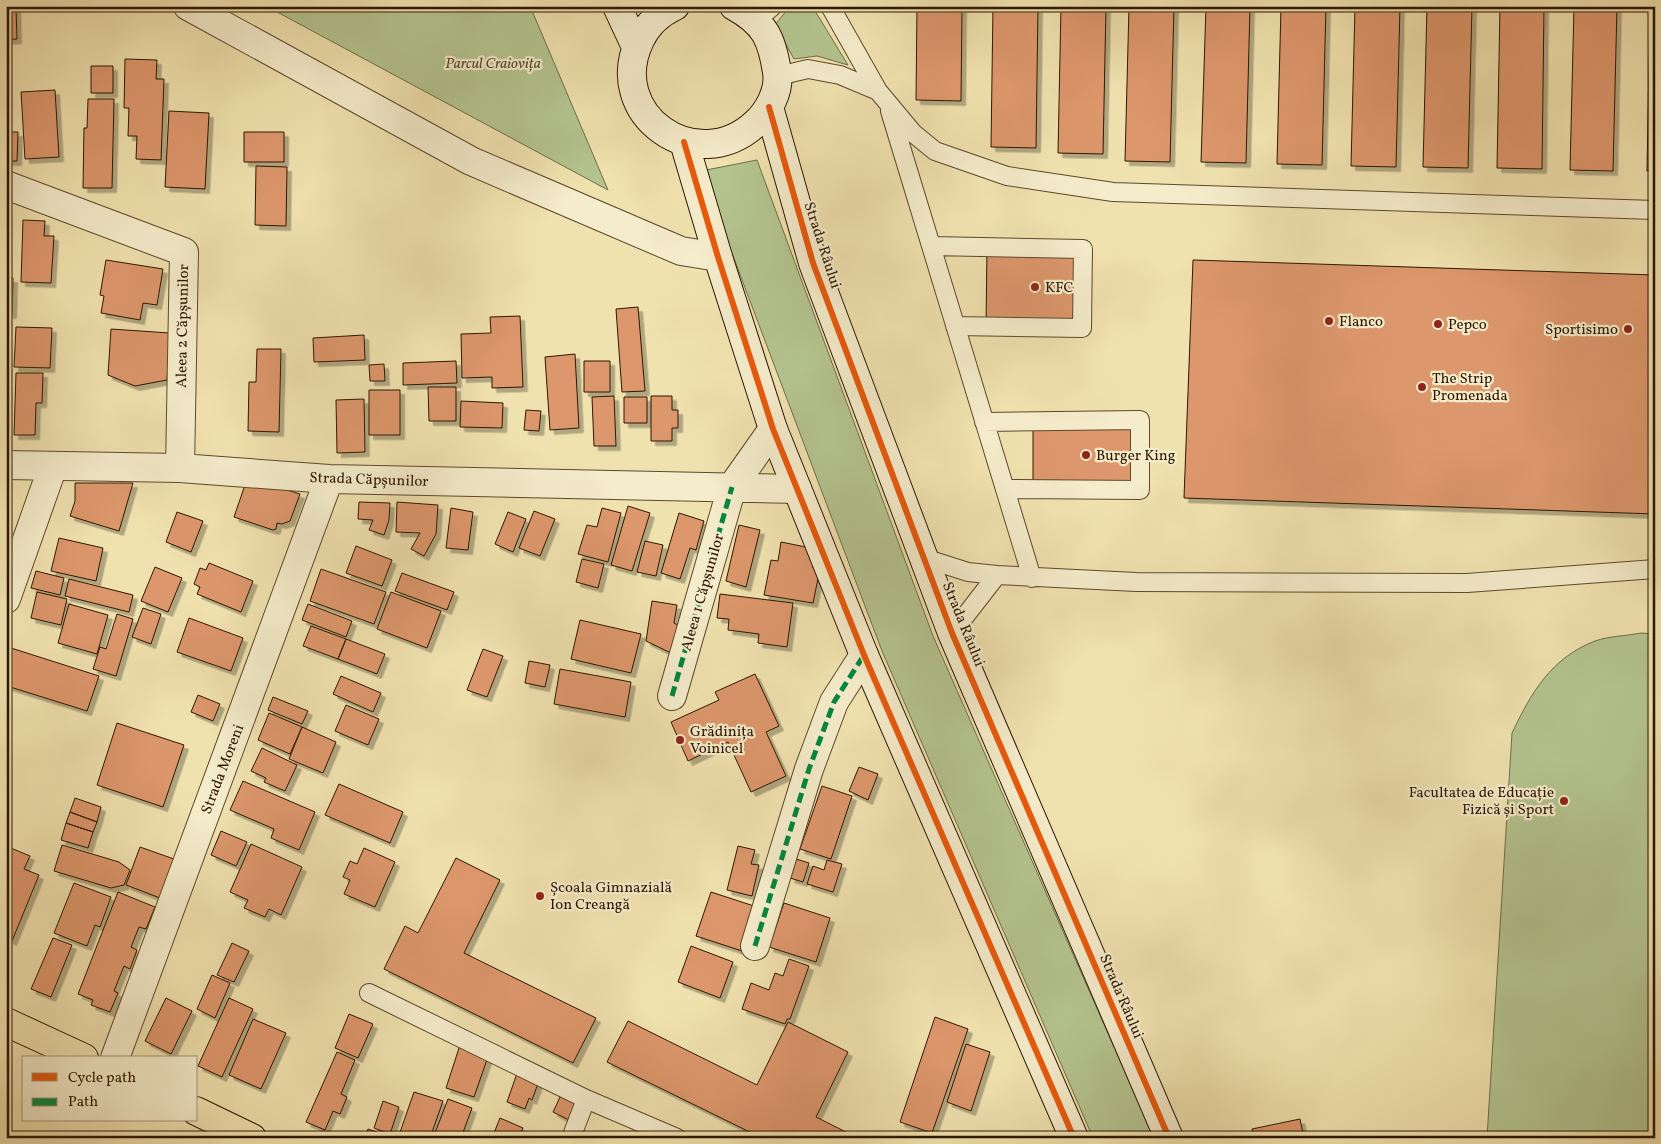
<svg xmlns="http://www.w3.org/2000/svg" width="1661" height="1144" viewBox="0 0 1661 1144" font-family="Vollkorn,serif">
	<style>
		.green { fill: #b4c48f; stroke: #706d48 }
		.building { fill: #dd976c; stroke: #2c1600; filter: url(#shadow) }
		.lines { fill: none; stroke-linecap: round; stroke-linejoin: round }
		.service-casing { stroke: #5d492c; stroke-width: 20 }
		.minor-casing { stroke: #5d492c; stroke-width: 30 }
		.secondary-casing { stroke: #2c1600; stroke-width: 30 }
		.primary-casing { stroke: #2c1600; stroke-width: 30 }
		.service { stroke: #f5eccb; stroke-width: 18 }
		.minor { stroke: #f5eccb; stroke-width: 28 }
		.secondary { stroke: #f5eccb; stroke-width: 28 }
		.primary { stroke: #f0e2af; stroke-width: 28 }
		.quiet { stroke: #00873e; stroke-width: 5; stroke-dasharray: 10 5; stroke-linecap: butt }
		.cycleway-casing { stroke: #f5eccb; stroke-width: 9 }
		.cycleway { stroke: #e8590c; stroke-width: 6 }
		.poi-dot { fill: #8f2418; stroke: #f5eccb; stroke-width: 2 }
		.labels { text-anchor: middle; stroke-width: 4.5; stroke-linejoin: round; paint-order: stroke }
		.park-label { font-size: 15px; font-style: italic; fill: #554a2b; stroke: #f5eccb }
		.street-label { font-size: 15px; fill: #2c1600; stroke: #f5eccb }
		.poi-label { font-size: 15px; fill: #2c1600; stroke: #f5eccb; text-anchor: start }
	</style>
	<defs>
		<filter id="shadow"><feDropShadow dx="4.5" dy="4.5" stdDeviation="0" flood-color="#0004"/></filter>
	</defs>
	<rect width="100%" height="100%" fill="#f0e2af"/>
	<filter id="stains"><feTurbulence type="fractalNoise" baseFrequency=".004" numOctaves="4"/><feColorMatrix values="0 0 0 0 .2 0 0 0 0 .09 0 0 0 0 .02 0 0 0 .5 -.17"/></filter>
	<radialGradient id="worn" r=".72"><stop offset=".6" stop-color="#630" stop-opacity="0"/><stop offset="1" stop-color="#630" stop-opacity=".3"/></radialGradient>
	<path class="green" d="M266 6H530L608 190Z
		M790 6H812L848 65 817 56 794 59 775 25Z
		M757 160 933 636 1154 1138H1093L882 651 701 171Z
		M1641 633 1655 634V1138H1487L1512 733C1531 693 1551 658 1595 641 1609 636 1626 636 1641 633Z"/>
	<path class="building" d="M917 6H962L961 101 916 100Z
		M993 6H1038L1036 148 991 147Z
		M1061 6H1106L1103 154 1058 153Z
		M1129 6H1174L1170 162 1125 161Z
		M1206 6H1250L1246 163 1201 162Z
		M1281 6H1326L1322 165 1277 164Z
		M1355 6H1400L1396 167 1351 166Z
		M1427 6H1472L1468 168 1423 167Z
		M1500 6H1544L1542 169 1497 168Z
		M1574 6H1617L1613 171 1570 170Z
		M1650 6H1655V171H1647Z
		M6 8H16L17 39 6 40Z
		M125 59 157 60 156 79H164L161 160 136 159 137 136H128L129 108H124Z
		M91 66H113V93H91Z
		M55 90 59 157 25 159 21 92Z
		M88 99H114L112 188H83L84 128H87Z
		M169 111 209 113 205 189 165 187Z
		M6 132H18L17 161H6Z
		M244 132H284V162H244Z
		M256 166 287 167 286 226 255 225Z
		M23 220 45 221 44 236H54L51 283 21 282Z
		M987 247 1083 249 1082 328 986 326Z
		M106 260 163 269 157 305 143 303 140 320 101 313 104 296 100 295Z
		M1193 260 1655 275V514L1184 498Z
		M6 278H13L12 314H6Z
		M638 307 645 391 622 392 616 309Z
		M520 316 523 387 492 388V377L462 378 461 334 491 333 490 317Z
		M16 327 52 328 50 368 14 367Z
		M111 329 170 333 167 380 135 386 108 375Z
		M364 335 365 360 314 362 313 338Z
		M257 349H281L279 432 248 431 249 382H256Z
		M575 354 579 428 550 430 545 357Z
		M456 361 457 383 403 385V363Z
		M584 361H610V392H584Z
		M384 364 385 381H370L369 365Z
		M16 373H43L42 403H36L35 435H14Z
		M428 387H456V421H429Z
		M369 390H400V435H369Z
		M614 396 616 446H594L592 397Z
		M651 396H672V410H678V428H672V441H651Z
		M624 397H647V423H624Z
		M364 399 365 452 337 453 336 400Z
		M461 401 503 403 502 428 460 427Z
		M526 410 541 411 539 431 524 430Z
		M1033 420H1140V490H1033Z
		M246 482 269 489 271 485 300 494 290 521 282 524 277 523 276 529 273 530 234 517Z
		M75 483H133L119 531 70 516 75 501Z
		M359 502 390 503 389 520 384 535 369 530 373 520 358 519Z
		M397 502 438 505 436 534 424 556 411 549 420 533 396 532Z
		M628 506 650 513 632 571 611 565Z
		M451 508 473 512 468 550 446 548Z
		M602 508 621 513 608 562 578 554 587 525 597 527Z
		M534 511 555 519 540 556 519 548Z
		M177 512 203 521 191 552 166 542Z
		M508 512 526 519 513 552 495 544Z
		M679 513 704 521 696 550 690 548 680 579 661 573Z
		M739 525 760 530 746 587 726 581Z
		M59 538 103 548 96 581 51 571Z
		M645 541 663 545 656 576 637 572Z
		M781 542 816 549 813 568 820 569 813 603 764 595 771 560 778 561Z
		M356 546 392 560 382 586 346 573Z
		M582 559 604 564 598 588 576 582Z
		M209 563 253 581 241 612 197 594 200 587 194 584 200 568 206 570Z
		M155 567 182 578 168 612 141 601Z
		M321 569 386 592 374 624 310 601Z
		M36 571 64 578 60 595 31 588Z
		M402 573 454 592 447 610 395 591Z
		M69 579 133 595 129 612 65 596Z
		M37 592 67 599 61 625 31 618Z
		M391 592 441 611 427 648 377 629Z
		M720 594 793 603 787 647 758 643 759 634 728 630 729 619 717 618Z
		M652 601 677 605 674 623 685 629 673 654 646 641Z
		M69 604 108 615 97 654 58 643Z
		M308 604 352 621 346 637 302 620Z
		M143 608 161 614 151 644 132 637Z
		M117 614 133 619 116 676 93 669 100 647 106 649Z
		M189 618 243 638 231 671 177 652Z
		M580 620 641 634 631 673 571 659Z
		M311 626 346 639 338 659 303 646Z
		M346 639 385 654 377 674 338 659Z
		M11 648 99 676 87 711 7 686 9 678 6 677V663Z
		M483 649 503 656 487 697 467 690Z
		M529 661 550 665 545 687 525 683Z
		M560 669 631 682 625 717 554 704Z
		M755 674 779 726 766 732 786 776 751 792 728 742 688 761 671 722 719 700 715 692Z
		M341 676 381 693 373 712 333 694Z
		M198 695 220 704 213 721 191 712Z
		M273 697 308 711 302 724 268 710Z
		M346 705 379 719 368 745 335 731Z
		M269 713 302 727 290 754 258 740Z
		M117 723 184 745 163 807 97 785Z
		M302 727 336 742 323 773 289 759Z
		M262 748 297 765 285 791 264 782 266 778 251 771Z
		M859 767 878 774 868 800 849 791Z
		M243 781 315 812 299 850 271 838 274 829 230 810Z
		M339 784 403 812 390 843 325 815Z
		M822 786 852 796 831 859 800 849Z
		M75 798 101 807 97 822 70 812Z
		M70 812 97 822 93 832 66 823Z
		M66 823 93 832 88 848 61 840Z
		M221 831 247 842 236 866 211 855Z
		M251 844 302 867 281 915 269 909 265 917 244 908 248 900 230 892Z
		M62 845 119 862 130 870 124 885 111 888 54 871Z
		M6 846 30 856 24 869 39 875 12 941 6 938Z
		M738 846 755 850 751 864 759 865 752 896 727 890Z
		M140 847 174 859 160 898 126 885Z
		M364 848 395 862 375 907 344 894 350 880 343 877 350 861 357 864Z
		M456 858 500 880 464 953 596 1018 573 1063 384 969 405 926 418 933Z
		M796 859 809 863 803 882 790 878Z
		M827 860 842 864 833 892 807 884 813 866 824 870Z
		M74 883 111 897 100 927 95 925 87 946 54 933Z
		M118 892 155 907 146 929 139 927 131 947 137 950 130 969 124 966 114 991 118 993 110 1012 91 1005 93 1000 78 994Z
		M711 892 757 907 742 951 696 936Z
		M784 903 830 918 816 962 769 947Z
		M53 938 72 945 51 997 31 989Z
		M232 943 249 951 234 982 217 975Z
		M691 946 733 962 720 998 678 982Z
		M789 959 809 966 790 1019H787L785 1024 742 1009 751 983 769 990 775 973 783 976Z
		M212 975 230 983 215 1018 197 1009Z
		M166 998 192 1011 171 1054 145 1041Z
		M229 998 253 1009 222 1077 198 1066Z
		M349 1014 373 1024 358 1058 335 1048Z
		M935 1017 968 1029 932 1133 900 1122Z
		M253 1019 286 1033 261 1089 229 1075Z
		M628 1021 757 1085 788 1022 848 1052 816 1117 850 1134 848 1138H762L607 1062Z
		M461 1042 490 1051 474 1097 446 1088Z
		M966 1044 990 1052 971 1111 947 1102Z
		M337 1052 355 1060 341 1094 347 1097 340 1114 333 1111 325 1130 306 1122Z
		M521 1062 543 1070 532 1100 529 1098 525 1109 507 1102Z
		M414 1092 443 1101 430 1138H398Z
		M561 1095 579 1104 571 1121 553 1112Z
		M448 1099 472 1108 461 1138H433Z
		M383 1101 399 1107 390 1134 374 1128Z
		M500 1118 523 1128 519 1138H492Z
		M1300 1119 1304 1138H1254L1252 1129Z
		M368 1129 389 1136 388 1138H365Z"/>
	<g class="lines">
		<g class="service-casing">
			<path id="service" d="M830 6 878 91 913 133 935 151 1007 176 1113 192 1655 210
				M757 20 773 6
				M778 76 808 69 840 75 878 91
				M890 111 1032 578
				M931 246 1083 249 1082 328 955 326
				M984 422 1140 420V490L1005 489
				M924 558 968 572 997 575 1136 582 1467 583 1655 569
				M952 633 997 575
				M369 993 586 1099 677 1138
				M571 1138 586 1099"/>
		</g>
		<g class="minor-casing">
			<path id="minor" d="M188 6 471 161 681 251 718 257
				M6 185 184 252 180 468
				M6 465 180 468 329 479 797 489
				M6 599 53 466
				M672 696 732 487 773 429
				M755 946 809 769 834 702 864 655
				M115 1058 329 479"/>
		</g>
		<g class="secondary-casing">
			<path id="secondary" d="M617 6 636 47
				M675 6C660 13 647 25 640 40 604 114 696 179 756 123 769 111 780 90 777 72 772 39 765 23 734 6
				M769 107 813 263 952 633 1169 1138
				M684 142 718 257 773 429 864 655 1074 1138"/>
		</g>
		<g class="primary-casing">
			<path id="primary" d="M6 1022 84 1058
				M196 1111 252 1138"/>
		</g>
		<use href="#service" class="service"/>
		<use href="#minor" class="minor"/>
		<use href="#secondary" class="secondary"/>
		<use href="#primary" class="primary"/>
		<path class="quiet" d="M672 696 732 487
			M755 946 809 769 834 702 864 655"/>
		<g class="cycleway-casing">
			<path id="cycleway" d="M769 107 813 263 952 633 1169 1138
				M684 142 718 257 773 429 864 655 1074 1138"/>
		</g>
		<use href="#cycleway" class="cycleway"/>
	</g>
	<g class="poi-dot">
		<circle cx="1035" cy="287" r="5"/>
		<circle cx="1329" cy="321" r="5"/>
		<circle cx="1438" cy="324" r="5"/>
		<circle cx="1628" cy="329" r="5"/>
		<circle cx="1422" cy="387" r="5"/>
		<circle cx="1086" cy="455" r="5"/>
		<circle cx="680" cy="740" r="5"/>
		<circle cx="1564" cy="801" r="5"/>
		<circle cx="540" cy="896" r="5"/>
	</g>
	<g class="labels">
		<g class="park-label">
			<text x="493" y="68">Parcul Craiovița</text>
		</g>
		<g class="street-label">
			<text transform="translate(823 245) rotate(72)" y="5">Strada Râului</text>
			<text transform="translate(182 326) rotate(-89)" y="5">Aleea 2 Căpșunilor</text>
			<text transform="translate(369 479) rotate(2)" y="5">Strada Căpșunilor</text>
			<text transform="translate(702 592) rotate(-74)" y="5">Aleea 1 Căpșunilor</text>
			<text transform="translate(964 624) rotate(68)" y="5">Strada Râului</text>
			<text transform="translate(222 769) rotate(-69)" y="5">Strada Moreni</text>
			<text transform="translate(1122 996) rotate(67)" y="5">Strada Râului</text>
		</g>
		<g class="poi-label">
			<text x="1045" y="292">KFC</text>
			<text x="1339" y="326">Flanco</text>
			<text x="1448" y="329">Pepco</text>
			<text x="1618" y="334" text-anchor="end">Sportisimo</text>
			<text x="1432" y="383">The Strip<tspan x="1432" dy="17">Promenada</tspan></text>
			<text x="1096" y="460">Burger King</text>
			<text x="690" y="736">Grădinița<tspan x="690" dy="17">Voinicel</tspan></text>
			<text x="1554" y="797" text-anchor="end">Facultatea de Educație<tspan x="1554" dy="17">Fizică și Sport</tspan></text>
			<text x="550" y="892">Școala Gimnazială<tspan x="550" dy="17">Ion Creangă</tspan></text>
		</g>
	</g>
	<rect width="1661" height="1144" fill="none" stroke="#f0e2af" stroke-width="25"/>
	<rect x="8" y="8" width="1646" height="1129" fill="none" stroke="#2c1600" stroke-width="2.5"/>
	<rect x="12" y="12" width="1636" height="1119" fill="none" stroke="#2c1600"/>
	<rect x="22" y="1056" width="175" height="65" fill="#f5eccb" stroke="#a5967a"/>
	<rect x="32" y="1073" width="25" height="8" fill="#e8590c" stroke="#a5967a"/>
	<text x="68" y="1082" font-size="15" fill="#2c1600">Cycle path</text>
	<rect x="32" y="1098" width="25" height="8" fill="#00873e" stroke="#a5967a"/>
	<text x="68" y="1106" font-size="15" fill="#2c1600">Path</text>
	<rect width="100%" height="100%" filter="url(#stains)"/>
	<rect width="100%" height="100%" fill="url(#worn)"/>
</svg>
